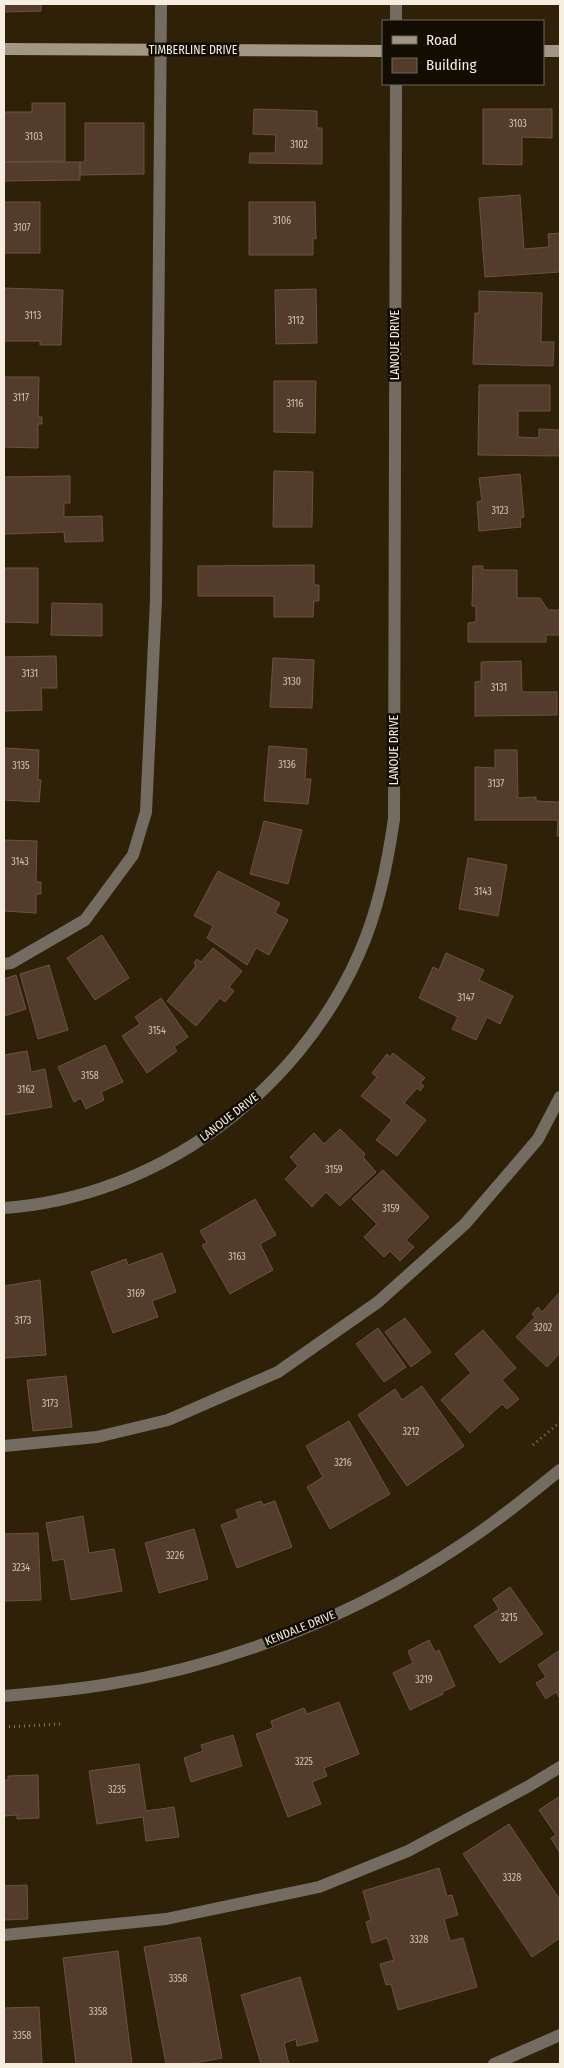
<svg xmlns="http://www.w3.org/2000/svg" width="564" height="2068" viewBox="0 0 564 2068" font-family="'Fira Sans Condensed',sans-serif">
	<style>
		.building { fill: #543c2c; stroke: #6b5241 }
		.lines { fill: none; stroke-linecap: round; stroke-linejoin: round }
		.path { stroke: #817661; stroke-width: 3; stroke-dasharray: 1 4; stroke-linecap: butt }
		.lane { stroke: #746c61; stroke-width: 12 }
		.street { stroke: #746c61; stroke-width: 12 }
		.secondary { stroke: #a29684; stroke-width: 12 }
		.labels { text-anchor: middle; stroke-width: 5; stroke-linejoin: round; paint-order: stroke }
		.number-label { font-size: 10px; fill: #cec1b2 }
		.street-label { font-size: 12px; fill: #f6edde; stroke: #120c03 }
	</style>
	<rect width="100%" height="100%" fill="#2e2108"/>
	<path class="building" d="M4 4H41V11L4 12Z
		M32 103H65V161L4 162V112H32Z
		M254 109 317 111V128H322V164L249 163 250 153H275L276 135 253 134Z
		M483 109H552V138L522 137V165L483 164Z
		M85 123H144V174L80 175V162H85Z
		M4 162H80V180L4 181Z
		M520 195 524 249 549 247 548 234 560 233V272L485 277 479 198Z
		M4 202H40V253H4Z
		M249 202H315L316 239 313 238V255H249Z
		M4 288 63 290 61 345H40V341H4Z
		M316 289 317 343 276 344 275 290Z
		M479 291 542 293 541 342H554L553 366 473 364 475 313H479Z
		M4 377H39L38 417H42V424H38V448L4 447Z
		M274 381H316L315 433 274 432Z
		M479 385H550V411H518V437L539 438V429L560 430V456L478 455Z
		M274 471 313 472 312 527H273Z
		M520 474 524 517 520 518 521 527 479 531 477 502 482 501 479 478Z
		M70 476V503H64V517L102 516 103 541 65 542 64 532 4 534V477Z
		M314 565V585H319V601H314L313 617H274V596H198V566Z
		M473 566H483V570H517V598H540L548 610H560V635H546V642H468V623L476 622V606H472Z
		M4 568H38V623L4 622Z
		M52 603 102 604V636L51 635Z
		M56 656 57 688H41L42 710 4 711V657Z
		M273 658 314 660 312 708 270 707Z
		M521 661 522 692H557V715L475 716V682L481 681V662Z
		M269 746 307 749 305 779H311L308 804 264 801Z
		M4 748 39 750 38 780H41L39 802 4 800Z
		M495 750H517L518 798 536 797V801L560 802V836H557L558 820H475V767L495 768Z
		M264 821 302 830 288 884 250 874Z
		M4 840 37 841 36 882H41V894H36V913L4 911Z
		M468 858 507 865 498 916 459 909Z
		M218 871 280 903 275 913 288 920 269 955 256 948 247 965 207 938 213 926 194 916Z
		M102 935 129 978 95 1000 67 958Z
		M213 948 242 971 229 987 234 991 225 1002 220 998 196 1026 167 1001 196 966 194 963 197 959 201 962Z
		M446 953 484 970 479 980 513 996 500 1024 487 1017 476 1040 452 1029 458 1017 419 998 433 967 439 970Z
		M49 965 68 1030 38 1039 20 974Z
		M16 975 26 1009 4 1016V979Z
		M161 998 188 1037 174 1047 177 1051 147 1073 122 1036 140 1024 135 1017Z
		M105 1045 123 1082 101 1092 104 1100 86 1109 81 1098 74 1102 58 1067Z
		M27 1051 31 1072 45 1069 52 1107 4 1115V1055Z
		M393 1053 425 1078 420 1083 424 1086 420 1091 417 1088 404 1103 426 1120 397 1156 376 1140 392 1120 361 1096 377 1077 372 1073 387 1054 390 1057Z
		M340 1129 365 1154 363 1157 376 1172 340 1206 326 1192 312 1207 285 1179 298 1166 290 1157 314 1133 324 1144Z
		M383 1170 429 1217 406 1240 414 1247 400 1261 390 1251 384 1257 364 1237 377 1224 352 1199Z
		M255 1199 276 1235 260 1244 273 1270 230 1294 202 1245 207 1243 200 1231Z
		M162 1253 176 1292 152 1301 158 1317 113 1333 91 1272 126 1259 128 1265Z
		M40 1280 46 1355 4 1358V1286Z
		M560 1292V1353L547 1367 516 1337 535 1317 532 1314 538 1307 542 1312Z
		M405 1318 431 1352 411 1367 385 1332Z
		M378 1328 406 1367 384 1382 356 1344Z
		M483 1330 516 1368 502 1380 519 1399 507 1409 502 1404 470 1433 441 1400 471 1373 455 1354Z
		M66 1376 72 1427 33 1431 27 1380Z
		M422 1386 464 1446 407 1486 358 1415 395 1389 402 1400Z
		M349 1421 390 1494 330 1529 307 1487 323 1477 306 1446Z
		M261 1501 263 1505 275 1501 292 1547 237 1568 221 1525 239 1518 236 1510Z
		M83 1516 89 1553 114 1549 122 1591 71 1600 64 1559 53 1561 46 1523Z
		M194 1529 208 1579 159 1593 145 1543Z
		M38 1533 41 1600 4 1601V1534Z
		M510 1587 543 1634 500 1663 474 1626 499 1609 493 1599Z
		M429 1640 435 1652 439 1650 455 1686 442 1692 443 1694 410 1710 393 1673 413 1663 408 1651Z
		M560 1650V1699L556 1692 546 1699 536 1683 546 1677 538 1665Z
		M339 1702 359 1754 324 1768 327 1776 312 1782 321 1804 288 1817 256 1734 273 1728 271 1721 304 1708 307 1714Z
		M233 1735 242 1766 191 1782 184 1758 203 1751 201 1745Z
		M139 1764 146 1811 174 1807 179 1837 146 1841 143 1817 97 1824 89 1771Z
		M38 1775 39 1818 17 1819V1815L4 1816V1780H8V1776Z
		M560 1796V1853L551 1838 556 1835 539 1810Z
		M509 1824 560 1900V1938L532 1957 463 1854Z
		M439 1868 447 1896 452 1895 458 1915 444 1919 450 1941 463 1938 477 1987 398 2010 391 1984 386 1985 380 1964 394 1960 387 1938 372 1943 366 1922 371 1920 363 1891Z
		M27 1885 28 1919 4 1920V1886Z
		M200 1937 222 2058 189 2064H166L144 1947Z
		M118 1951 132 2064H76L63 1958Z
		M300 1977 318 2041 297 2046 296 2039 284 2043 289 2064H261L241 1995Z
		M39 2007 42 2063 4 2064V2008Z"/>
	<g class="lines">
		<path class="path" d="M533 1445 560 1422
			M4 1727 61 1724"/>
		<path class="lane" d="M4 964 11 963 85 920 133 855 146 812 156 600 161 4
			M4 1446 97 1437 168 1420 278 1372 378 1302 465 1224 538 1139 560 1097
			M4 1935 166 1919 319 1887 408 1851 529 1786 560 1767"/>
		<path class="street" d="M396 21V4
			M4 1208C157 1197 297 1094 359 954 378 911 387 866 394 819L396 84
			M4 1696C39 1693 74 1690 109 1684 231 1665 358 1614 461 1545 496 1522 528 1496 560 1470
			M494 2064 560 2035"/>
		<path class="secondary" d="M4 49 383 51
			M543 51H560"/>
	</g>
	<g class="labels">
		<g class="number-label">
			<text x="518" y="127">3103</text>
			<text x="34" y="140">3103</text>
			<text x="299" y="148">3102</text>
			<text x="282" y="224">3106</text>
			<text x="22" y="231">3107</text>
			<text x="33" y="319">3113</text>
			<text x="296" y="324">3112</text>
			<text x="21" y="401">3117</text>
			<text x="295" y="407">3116</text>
			<text x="500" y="514">3123</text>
			<text x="30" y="677">3131</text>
			<text x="292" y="685">3130</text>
			<text x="499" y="691">3131</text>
			<text x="287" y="768">3136</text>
			<text x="21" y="769">3135</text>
			<text x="496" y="787">3137</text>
			<text x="20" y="865">3143</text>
			<text x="483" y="895">3143</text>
			<text x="466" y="1001">3147</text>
			<text x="157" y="1034">3154</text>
			<text x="90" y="1079">3158</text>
			<text x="26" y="1093">3162</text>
			<text x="334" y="1173">3159</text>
			<text x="391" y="1212">3159</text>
			<text x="237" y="1260">3163</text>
			<text x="136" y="1297">3169</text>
			<text x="23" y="1324">3173</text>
			<text x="543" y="1331">3202</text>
			<text x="50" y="1407">3173</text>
			<text x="411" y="1435">3212</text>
			<text x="343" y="1466">3216</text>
			<text x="175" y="1559">3226</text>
			<text x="21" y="1571">3234</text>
			<text x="509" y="1621">3215</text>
			<text x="424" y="1683">3219</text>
			<text x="304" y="1765">3225</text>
			<text x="117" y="1793">3235</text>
			<text x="512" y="1881">3328</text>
			<text x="419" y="1943">3328</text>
			<text x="178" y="1982">3358</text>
			<text x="98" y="2015">3358</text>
			<text x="22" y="2039">3358</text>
		</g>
		<g class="street-label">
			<text x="193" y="54">TIMBERLINE DRIVE</text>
			<text transform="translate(395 345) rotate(-90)" y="4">LANOUE DRIVE</text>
			<text transform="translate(394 750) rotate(-90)" y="4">LANOUE DRIVE</text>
			<text transform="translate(229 1117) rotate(-38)" y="4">LANOUE DRIVE</text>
			<text transform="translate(300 1628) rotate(-22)" y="4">KENDALE DRIVE</text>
		</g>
	</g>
	<rect width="564" height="2068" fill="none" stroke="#f6edde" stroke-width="10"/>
	<rect x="382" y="20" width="162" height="65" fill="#120c03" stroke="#6d665b"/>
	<rect x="392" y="36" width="25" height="8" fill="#a29684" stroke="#6d665b"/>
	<text x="426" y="45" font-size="15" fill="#f6edde">Road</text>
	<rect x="392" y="58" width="25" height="15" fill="#543c2c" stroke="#6d665b"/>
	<text x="426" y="70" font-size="15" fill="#f6edde">Building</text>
</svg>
